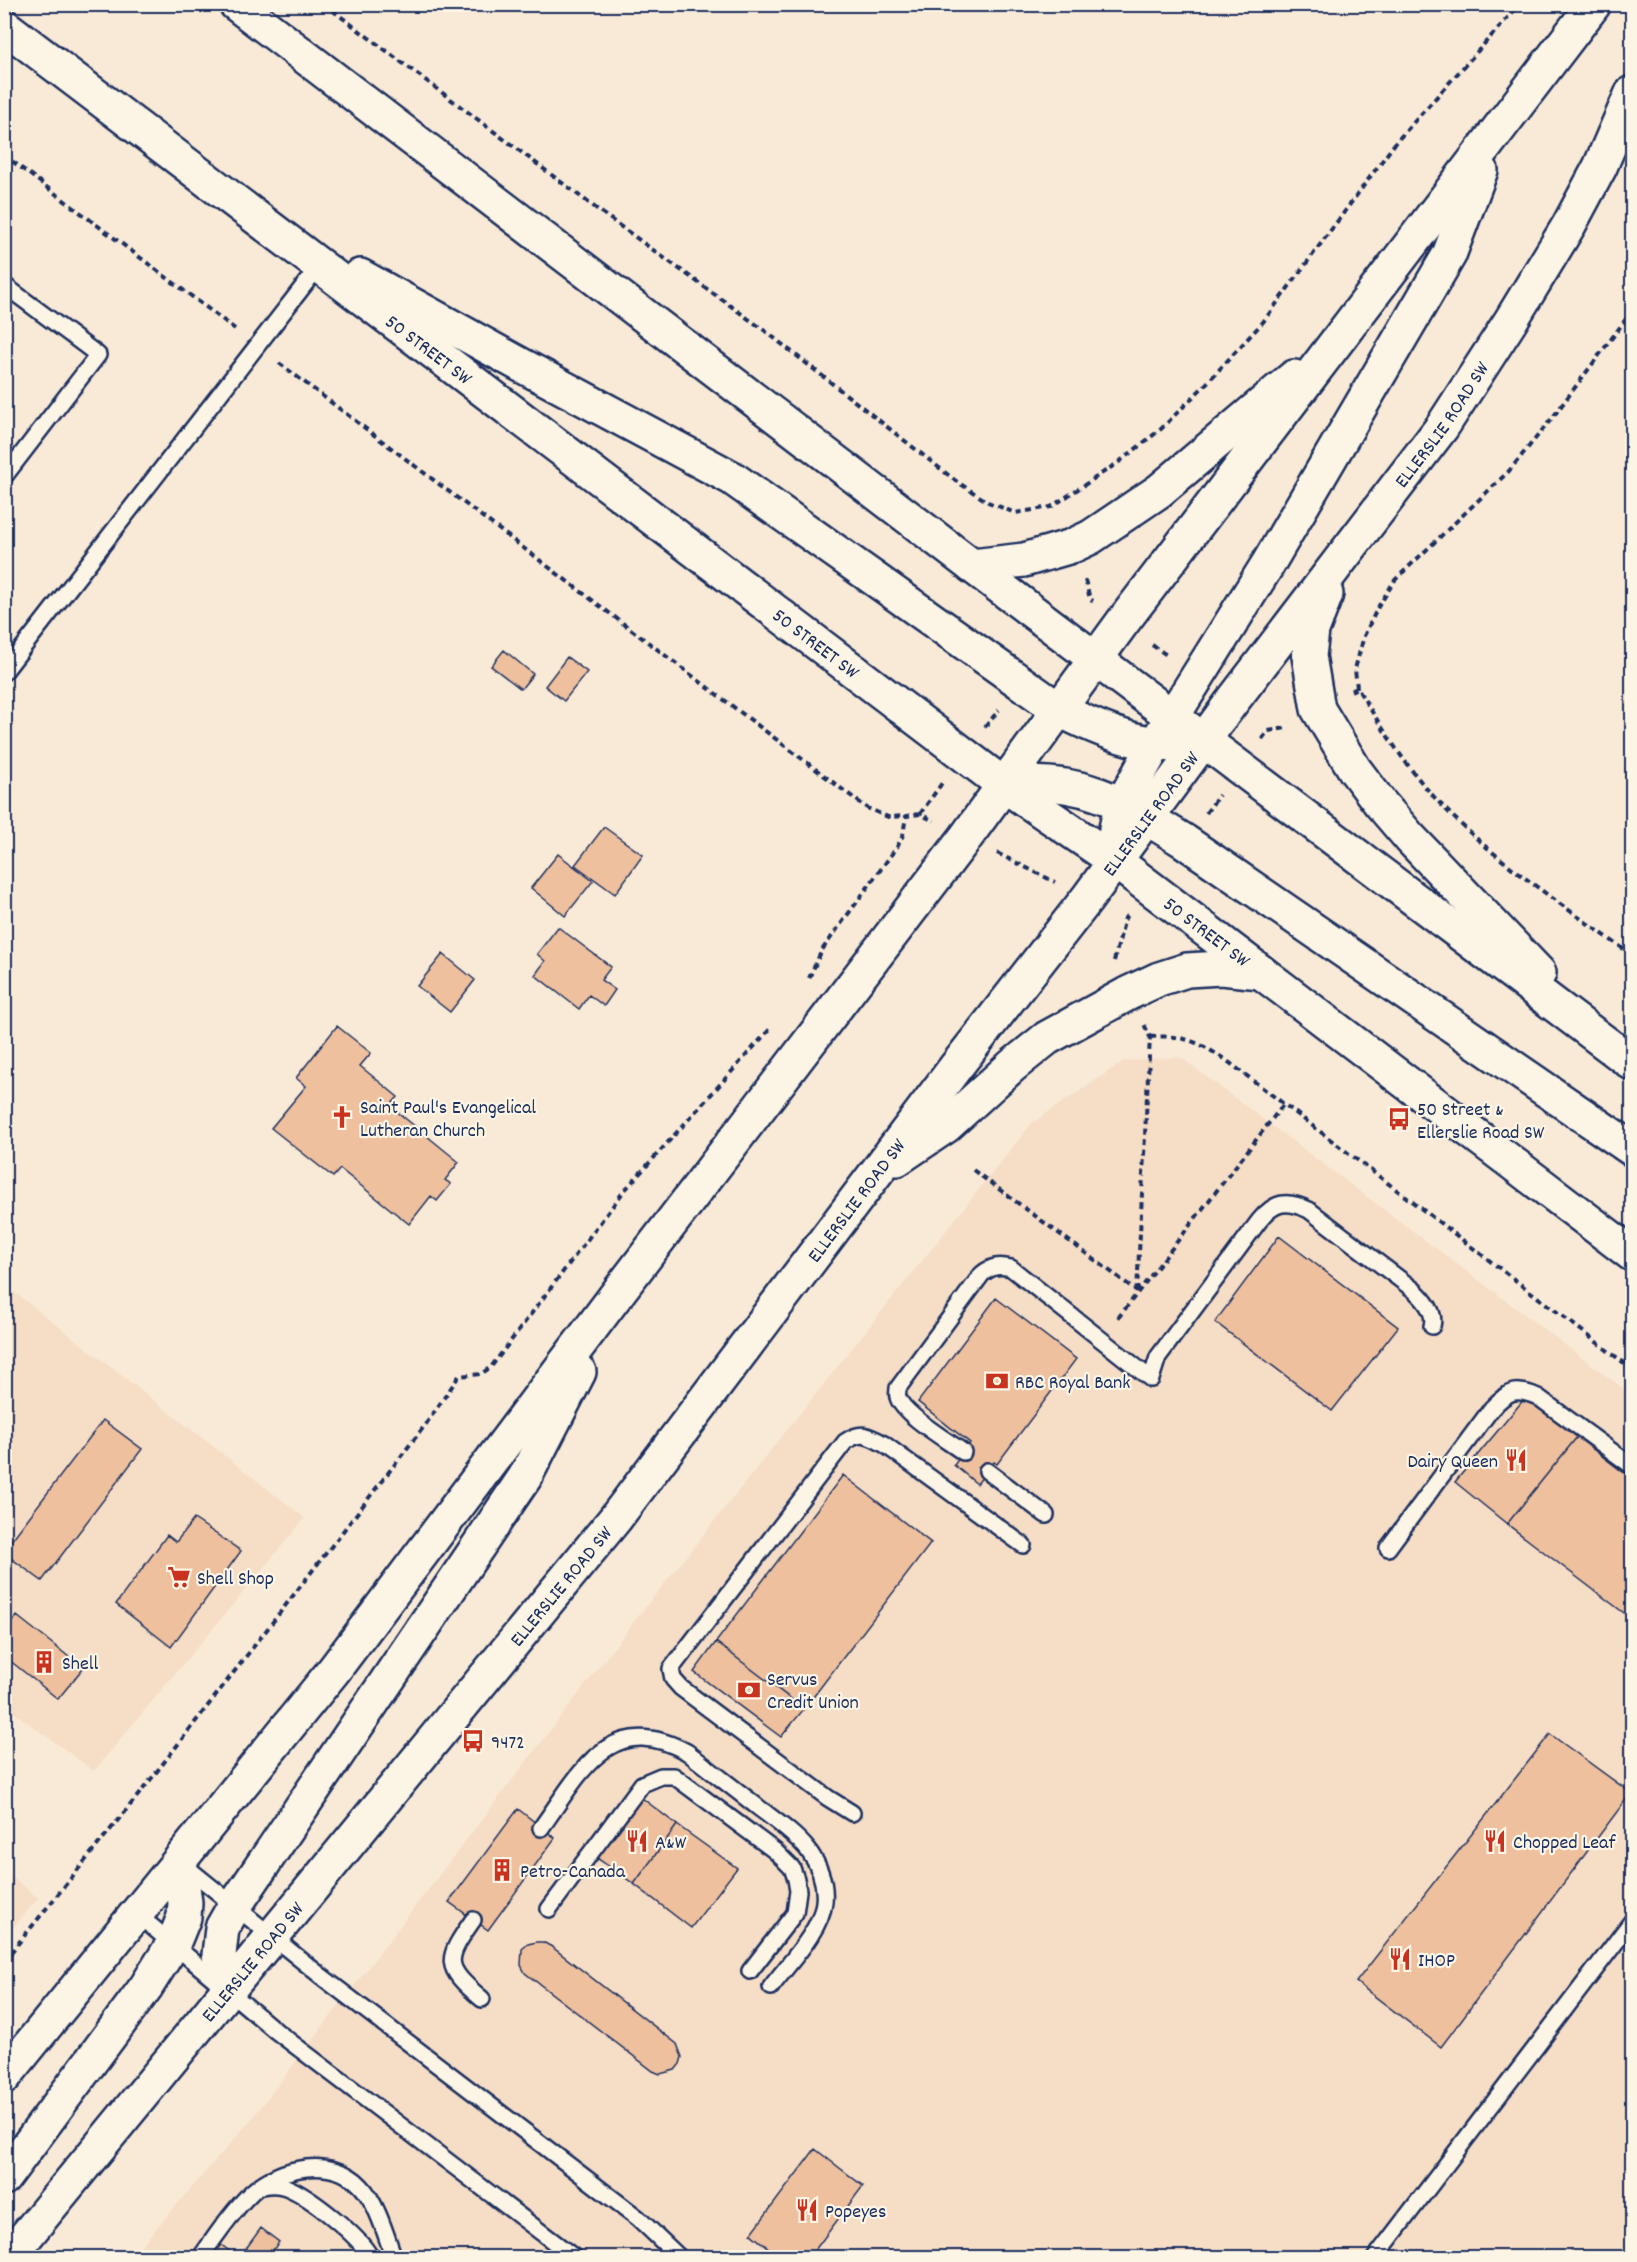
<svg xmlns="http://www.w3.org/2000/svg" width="1637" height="2262" viewBox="0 0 1637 2262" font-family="Dekko,sans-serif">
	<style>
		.built { fill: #f6ddc6 }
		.building { fill: #eec09e; stroke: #1b2f5e; stroke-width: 1.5 }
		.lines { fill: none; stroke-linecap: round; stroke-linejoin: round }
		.lane-casing { stroke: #1b2f5e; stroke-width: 20 }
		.secondary-casing { stroke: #1b2f5e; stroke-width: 38 }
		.path { stroke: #1b2f5e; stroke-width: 4; stroke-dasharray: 6 4.5; stroke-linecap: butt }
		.lane { stroke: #fcf5e5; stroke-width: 15 }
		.secondary { stroke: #fcf5e5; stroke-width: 33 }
		.labels { text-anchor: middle; stroke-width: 4.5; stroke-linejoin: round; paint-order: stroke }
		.street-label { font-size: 20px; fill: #1b2f5e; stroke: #fcf5e5 }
		.poi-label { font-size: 20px; fill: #1b2f5e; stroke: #fcf5e5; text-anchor: start }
	</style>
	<rect width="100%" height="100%" fill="#f9ead7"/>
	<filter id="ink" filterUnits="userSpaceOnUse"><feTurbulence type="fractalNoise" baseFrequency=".0167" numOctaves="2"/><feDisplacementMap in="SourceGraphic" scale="12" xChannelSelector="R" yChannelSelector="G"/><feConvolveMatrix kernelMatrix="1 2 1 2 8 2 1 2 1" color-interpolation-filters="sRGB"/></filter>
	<g filter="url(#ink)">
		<path class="built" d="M1180 1057 1632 1395V2257L130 2258 251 2120 636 1619 1032 1123 1124 1061Z
			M4 1284 305 1518 94 1771 5 1706Z
			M5 1871 38 1898 5 1938Z"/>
		<path class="building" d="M504 650 533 674 521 689 491 666Z
			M567 657 587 672 564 701 545 686Z
			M604 827 643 855 615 894 575 865Z
			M558 854 593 881 565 916 531 888Z
			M558 927 611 967 601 980 615 990 604 1006 589 995 579 1009 535 975 545 961 537 954Z
			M443 954 475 980 450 1012 417 986Z
			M337 1026 371 1053 360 1066 398 1097 390 1106 459 1162 445 1180 451 1184 437 1201 431 1196 409 1224 340 1169 333 1177 271 1128 306 1086 296 1078Z
			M1279 1236 1398 1327 1332 1411 1215 1322Z
			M996 1298 1076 1359 997 1464 994 1462 977 1484 954 1465 970 1443 918 1402Z
			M1525 1398 1577 1437 1507 1524 1455 1482Z
			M103 1420 142 1449 42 1581 4 1553V1550Z
			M1577 1437 1632 1479V1619L1507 1524Z
			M843 1475 931 1543 804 1709 716 1642Z
			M194 1519 241 1551 171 1647 116 1604 167 1535 176 1542Z
			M17 1616 83 1668 58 1699 4 1656V1632Z
			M716 1642 804 1709 781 1737 694 1672Z
			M1550 1734 1631 1793 1441 2047 1356 1982Z
			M642 1798 677 1825 634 1884 597 1858Z
			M518 1809 555 1838 488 1930 449 1902Z
			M677 1825 737 1868 691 1928 634 1884Z
			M537 1942H543L552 1947 677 2044 682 2057 680 2064 675 2070 660 2074 653 2071 525 1973 521 1965 522 1949 528 1944Z
			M815 2149 863 2186 809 2258H781L751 2234Z
			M261 2228 279 2242 267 2258H239Z
			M216 2241 239 2258H203Z"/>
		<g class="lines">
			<g class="lane-casing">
				<path id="lane" d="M4 285 98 355 4 477
					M4 672 319 266
					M963 1452C948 1441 902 1414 898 1397 897 1396 898 1390 898 1388L982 1274C992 1266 999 1265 1011 1268L1151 1379 1158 1357 1259 1221C1274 1202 1286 1199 1309 1210L1414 1290C1424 1299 1436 1312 1432 1326
					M987 1471 1046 1515
					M1388 1548 1492 1408C1508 1391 1516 1387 1538 1397L1632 1466
					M852 1813 828 1798 681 1688 673 1679 671 1669 845 1442C861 1431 868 1435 884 1444L1023 1545
					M541 1828C580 1774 609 1709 687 1752 711 1771 735 1789 759 1808 776 1821 795 1834 808 1850 819 1865 826 1883 824 1902 821 1931 788 1964 771 1987
					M184 1865 321 1976 638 2218 680 2258
					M549 1909 642 1784 661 1776H674L775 1851 792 1868 796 1879 798 1891 795 1913 750 1971
					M137 1914 276 2031 575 2258
					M473 1920C445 1960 443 1966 482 1999
					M263 2186C272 2184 278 2184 286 2187 309 2196 360 2236 371 2258
					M200 2258C216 2236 232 2211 252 2192 280 2166 333 2156 361 2186 377 2203 386 2236 394 2258
					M1375 2258 1632 1921"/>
			</g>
			<g class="secondary-casing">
				<g id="secondary">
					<path d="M236 4 972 566 1632 1063"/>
					<path id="s1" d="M4 26 1004 785 1115 861 1632 1254"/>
					<path d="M360 276 521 365 732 478 1058 709C1101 731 1156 755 1205 740"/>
					<path d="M972 566 1024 560 1072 546 1091 537 1159 491 1294 377"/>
					<path d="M1326 594 1312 630 1309 656 1318 709 1355 770 1380 803 1410 838 1539 973"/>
					<path d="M1004 785C1081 776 1122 802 1184 841L1632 1149"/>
					<path d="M1115 861 1116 828 1122 804 1156 743 1268 564 1449 255 1481 170"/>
					<path d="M897 1159 946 1126 1012 1066 1047 1038 1129 993 1159 979 1187 970 1221 968 1261 972"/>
					<path d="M228 1990 219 1955 222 1928 234 1907 525 1477 579 1372"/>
					<path d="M4 2077 334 1670 620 1290 966 837 1122 623 1594 4"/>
					<path d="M4 2178 146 1987 173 1944 184 1917 185 1903 180 1862"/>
					<path id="s2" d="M8 2258 615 1519 955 1068 1087 899 1231 703 1442 427 1510 322 1569 225 1600 167 1632 93"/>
				</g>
			</g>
			<path class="path" d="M324 4 613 221 764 330 956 481 988 502 1015 513 1051 507 1119 462 1161 429 1205 385 1263 322 1396 142 1520 4
				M4 155 235 329
				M279 363 867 808 888 817 906 816
				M1085 580 1090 599 1093 601
				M1152 645 1168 656
				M1357 688 1355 669 1364 636 1378 607 1395 580 1509 471 1553 417 1632 311
				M1351 691 1357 688C1381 726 1405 766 1436 799 1491 859 1567 908 1632 955
				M985 727 999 710
				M1262 739 1268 731 1287 728
				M1206 813 1219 795
				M920 814 942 783
				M997 853 1055 882
				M1114 961 1125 918 1128 914
				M809 978 822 950 897 847 903 835 906 816 920 814 934 821
				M1150 1037C1183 1034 1198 1042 1226 1060L1632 1369
				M973 1170 1137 1291
				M1137 1292 1150 1037 1144 1024
				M1118 1318 1283 1105
				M4 1961 148 1783 426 1424 459 1376 481 1374 491 1367 624 1191 770 1029"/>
			<use href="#lane" class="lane"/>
			<use href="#secondary" class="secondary"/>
		</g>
	</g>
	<defs>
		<g id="church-bare" transform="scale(1.8)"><path d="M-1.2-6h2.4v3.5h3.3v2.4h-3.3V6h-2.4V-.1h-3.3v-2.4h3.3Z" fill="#c8321e" stroke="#fcf5e5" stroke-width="2.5" paint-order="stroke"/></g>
		<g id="bus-bare" transform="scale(1.8)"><path d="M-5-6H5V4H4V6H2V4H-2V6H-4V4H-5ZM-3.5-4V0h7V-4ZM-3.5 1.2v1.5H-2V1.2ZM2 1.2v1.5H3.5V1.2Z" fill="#c8321e" stroke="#fcf5e5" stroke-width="2.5" paint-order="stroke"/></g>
		<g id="bank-bare" transform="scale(1.8)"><path d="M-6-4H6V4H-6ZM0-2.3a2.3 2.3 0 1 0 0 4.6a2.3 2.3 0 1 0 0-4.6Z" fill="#c8321e" stroke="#fcf5e5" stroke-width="2.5" paint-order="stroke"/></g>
		<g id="restaurant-bare" transform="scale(1.8)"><path d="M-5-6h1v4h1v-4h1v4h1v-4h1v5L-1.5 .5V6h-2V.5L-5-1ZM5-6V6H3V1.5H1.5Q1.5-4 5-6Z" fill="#c8321e" stroke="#fcf5e5" stroke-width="2.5" paint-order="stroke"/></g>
		<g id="supermarket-bare" transform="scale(1.8)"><path d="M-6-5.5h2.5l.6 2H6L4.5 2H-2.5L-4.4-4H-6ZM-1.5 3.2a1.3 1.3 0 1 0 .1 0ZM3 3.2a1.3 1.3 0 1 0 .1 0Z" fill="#c8321e" stroke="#fcf5e5" stroke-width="2.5" paint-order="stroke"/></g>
		<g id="building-bare" transform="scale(1.8)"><path d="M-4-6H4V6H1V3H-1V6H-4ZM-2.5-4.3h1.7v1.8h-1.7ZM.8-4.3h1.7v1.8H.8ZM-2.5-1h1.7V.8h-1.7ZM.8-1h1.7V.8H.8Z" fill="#c8321e" stroke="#fcf5e5" stroke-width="2.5" paint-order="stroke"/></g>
	</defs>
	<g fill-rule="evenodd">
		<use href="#church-bare" x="342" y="1117"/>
		<use href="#bus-bare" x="1399" y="1119"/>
		<use href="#bank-bare" x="997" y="1381"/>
		<use href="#restaurant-bare" x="1516" y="1460"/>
		<use href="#supermarket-bare" x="179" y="1577"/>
		<use href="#building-bare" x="44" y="1662"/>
		<use href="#bank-bare" x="749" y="1690"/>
		<use href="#bus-bare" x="473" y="1741"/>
		<use href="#restaurant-bare" x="637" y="1841"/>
		<use href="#restaurant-bare" x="1495" y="1841"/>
		<use href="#building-bare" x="502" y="1870"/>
		<use href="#restaurant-bare" x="1400" y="1959"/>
		<use href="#restaurant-bare" x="807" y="2210"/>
	</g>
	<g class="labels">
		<g class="street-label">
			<text dy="7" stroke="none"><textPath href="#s1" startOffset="534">50 STREET SW</textPath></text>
			<text dy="7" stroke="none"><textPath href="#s2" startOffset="2328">ELLERSLIE ROAD SW</textPath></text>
			<text dy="7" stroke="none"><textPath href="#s1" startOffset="1020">50 STREET SW</textPath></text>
			<text dy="7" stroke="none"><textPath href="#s2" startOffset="1842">ELLERSLIE ROAD SW</textPath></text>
			<text dy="7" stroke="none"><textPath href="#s1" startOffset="1506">50 STREET SW</textPath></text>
			<text dy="7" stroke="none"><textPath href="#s2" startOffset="1356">ELLERSLIE ROAD SW</textPath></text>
			<text dy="7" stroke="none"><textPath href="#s2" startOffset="870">ELLERSLIE ROAD SW</textPath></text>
			<text dy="7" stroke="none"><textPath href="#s2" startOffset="384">ELLERSLIE ROAD SW</textPath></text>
		</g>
		<g class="poi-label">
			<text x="360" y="1113">Saint Paul's Evangelical<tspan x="360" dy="23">Lutheran Church</tspan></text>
			<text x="1417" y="1115">50 Street &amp;<tspan x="1417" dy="23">Ellerslie Road SW</tspan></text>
			<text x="1015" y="1388">RBC Royal Bank</text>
			<text x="1498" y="1467" text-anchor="end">Dairy Queen</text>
			<text x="197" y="1584">Shell Shop</text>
			<text x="62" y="1669">Shell</text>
			<text x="767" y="1685">Servus<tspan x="767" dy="23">Credit Union</tspan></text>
			<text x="491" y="1748">9472</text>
			<text x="655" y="1848">A&amp;W</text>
			<text x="1513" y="1848">Chopped Leaf</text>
			<text x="520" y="1877">Petro-Canada</text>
			<text x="1418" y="1966">IHOP</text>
			<text x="825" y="2217">Popeyes</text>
		</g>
	</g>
	<rect width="1637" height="2262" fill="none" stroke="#fcf5e5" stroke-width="24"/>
	<rect x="12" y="12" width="1613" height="2238" fill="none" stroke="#1b2f5e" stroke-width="2" filter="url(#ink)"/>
</svg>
